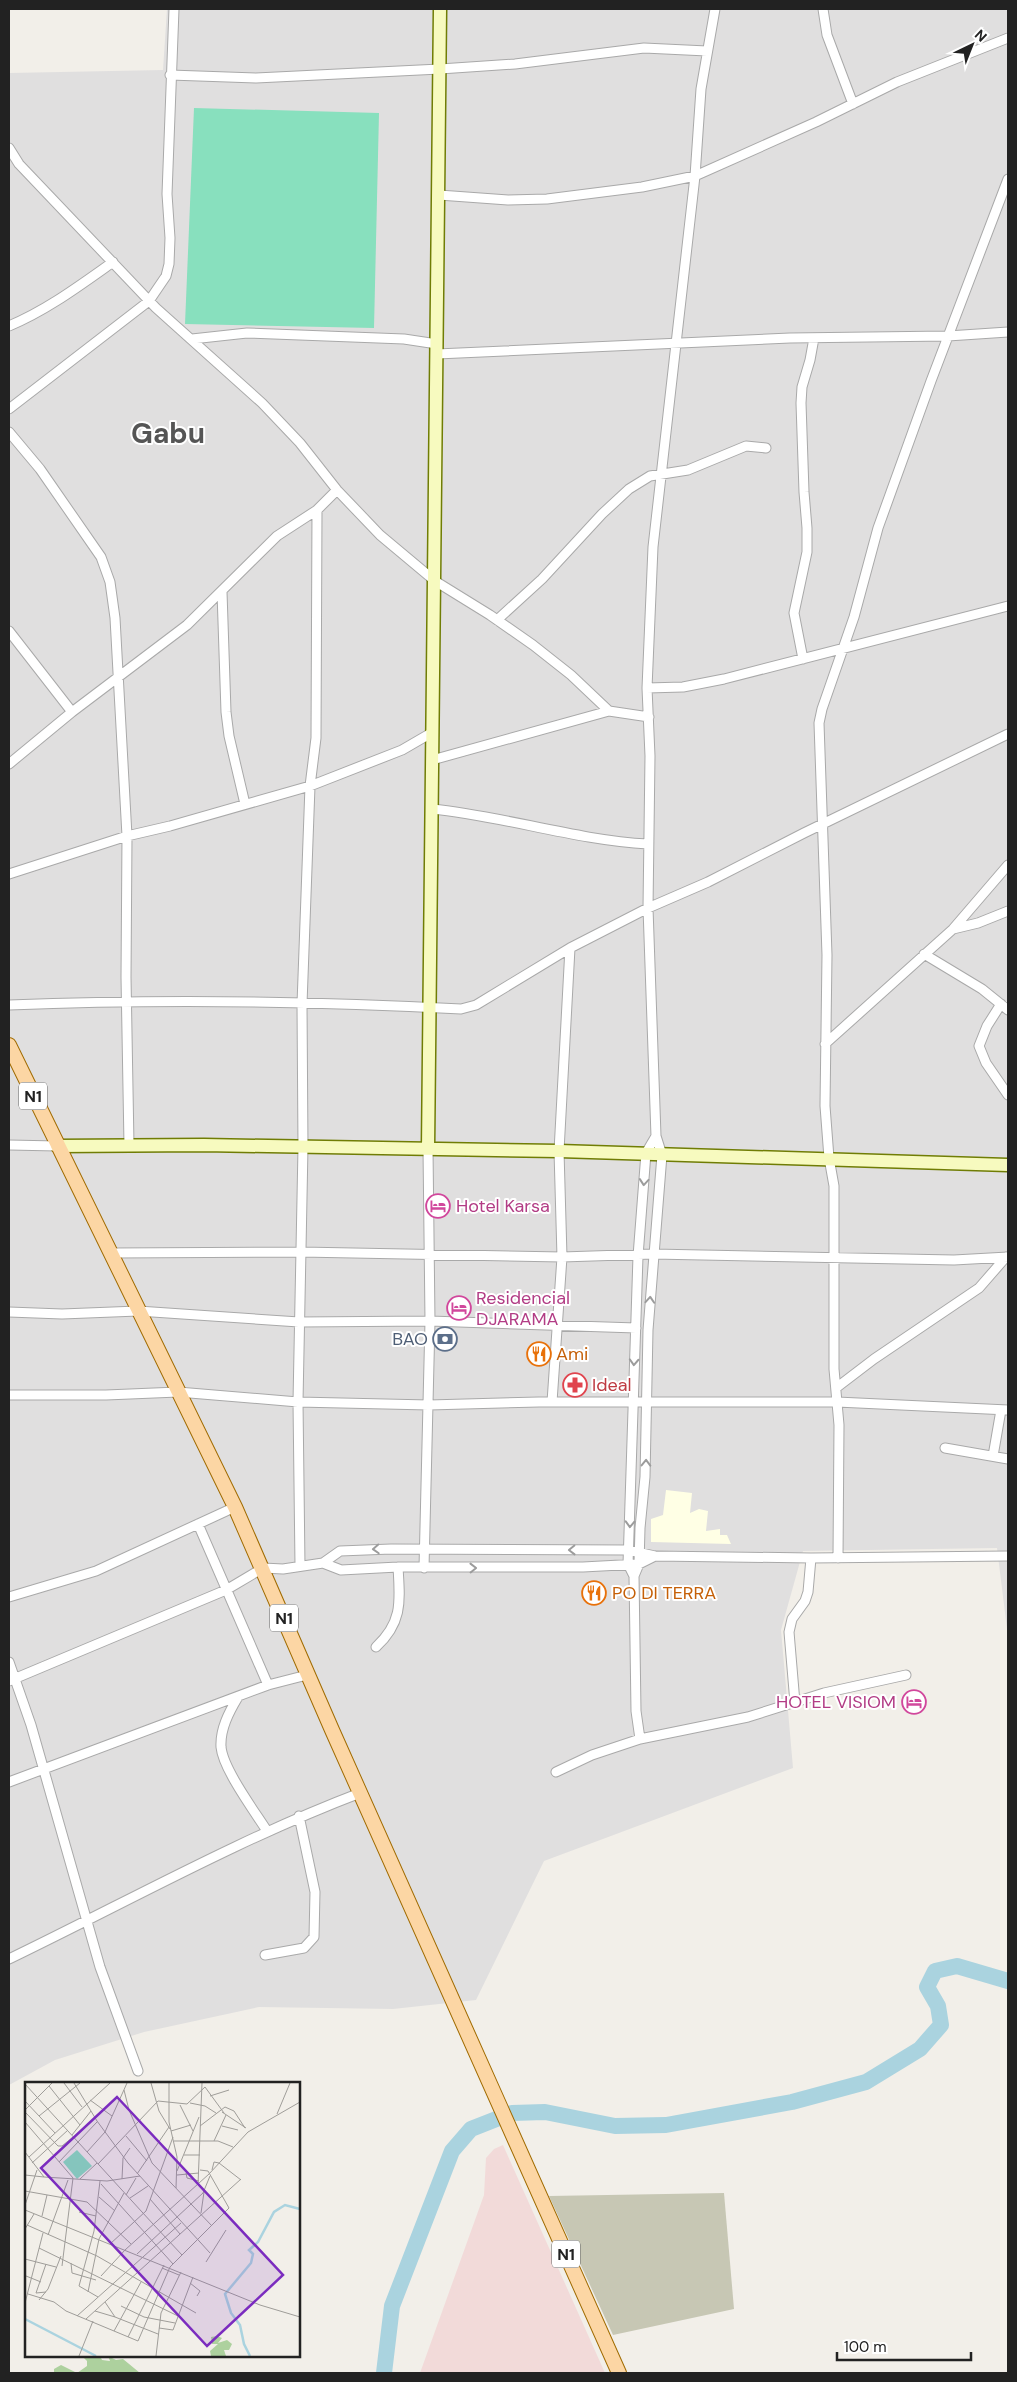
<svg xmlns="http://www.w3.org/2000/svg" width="1017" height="2382" viewBox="0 0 1017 2382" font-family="'DM Sans',sans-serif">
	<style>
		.residential { fill: #e0dfdf }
		.commercial { fill: #f2dad9 }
		.education { fill: #ffffe5 }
		.construction { fill: #c7c7b4 }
		.forest { fill: #add19e }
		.pitch { fill: #88e0be }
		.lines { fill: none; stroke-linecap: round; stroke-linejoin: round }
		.river { stroke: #aad3df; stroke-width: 16 }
		.street-casing { stroke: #a9a9a9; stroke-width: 11 }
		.secondary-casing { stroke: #707d05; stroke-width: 15 }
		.primary-casing { stroke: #a06b00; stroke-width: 16 }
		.street { stroke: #fff; stroke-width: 9 }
		.secondary { stroke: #f7fabf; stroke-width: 12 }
		.primary { stroke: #fcd6a4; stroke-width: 14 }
		.oneway { stroke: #9c9c9c }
		.labels { text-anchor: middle; stroke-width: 4; stroke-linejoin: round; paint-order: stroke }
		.shield { fill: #fff; stroke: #646464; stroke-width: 1 }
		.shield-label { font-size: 16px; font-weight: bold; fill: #222 }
		.hotel-label { font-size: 18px; fill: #b23c85; stroke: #fff; text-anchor: start }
		.service-label { font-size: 18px; fill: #4e5e75; stroke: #fff; text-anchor: end }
		.food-label { font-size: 18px; fill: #c56008; stroke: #fff; text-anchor: start }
		.health-label { font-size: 18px; fill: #be3a42; stroke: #fff; text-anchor: start }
		.town-label { font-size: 28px; font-weight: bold; fill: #555; stroke: #fff }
		.inset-river { fill: none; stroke: #aad3df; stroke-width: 2.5 }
		.inset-road { fill: none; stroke: #9f9d99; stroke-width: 1 }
		.view { fill: #7b2cbf; fill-opacity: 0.15; stroke: #7b2cbf; stroke-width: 2.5 }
		.inset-edge { fill: none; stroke: #222; stroke-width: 2.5 }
	</style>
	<rect width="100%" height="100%" fill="#f2efe9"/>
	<path class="residential" d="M167 9H1008V1637L997 1548 803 1551 781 1630 793 1768 544 1861 476 2000 393 2009 259 2007 144 2032 55 2060 9 2085V73L163 70Z"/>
	<path class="commercial" d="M503 2145 605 2373H420L484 2195 486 2158 494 2149Z"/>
	<path class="education" d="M666 1490 692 1493 690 1513 699 1509 708 1511 706 1531 720 1529V1535H727L731 1544 651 1542V1519L663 1515Z"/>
	<path class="construction" d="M724 2193 734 2309 613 2335 549 2196Z"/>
	<path class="forest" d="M82 2356H100L102 2360 110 2361 108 2356 116 2360 123 2359 140 2373H54V2369L61 2365 77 2373 87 2366V2361Z"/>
	<path class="pitch" d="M194 108 379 113 374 328 185 324Z"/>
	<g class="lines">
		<path class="river" d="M384 2373 392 2306 452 2151 471 2129 512 2113 545 2112 615 2126 666 2125 792 2102 866 2082 920 2049 941 2025 938 2006 927 1987 935 1971 957 1966 1008 1981"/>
		<g class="street-casing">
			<path id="street" d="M823 9 827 35 853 104
				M170 75 256 78 440 69 515 64 644 48 707 51
				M9 148 19 164 156 308 262 403 300 443 337 490 380 535 435 581 490 615 533 645 571 675 609 711 649 717
				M439 195 508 200 547 199 642 187 695 176 816 122 897 82 1008 38
				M9 326C47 310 79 286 113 262
				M192 339 247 333 404 339 437 344
				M437 354 790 338 948 336 1008 332
				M9 409 149 301 166 276 169 264 170 238 167 194 174 9
				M9 432 40 469 101 557 110 582 115 618 127 836 126 977 129 1145
				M222 592 226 712 229 736 245 804
				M497 620 542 579 602 514 629 489 650 476 688 470 746 446 766 448
				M9 631 72 712
				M803 659 794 613 807 552V528L804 492 801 403 802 387 810 360 814 338
				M647 688 683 687 724 679 1008 606
				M432 760 609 711
				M9 764 72 712 187 625 277 536 317 510 337 490
				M432 809C504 816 575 840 648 844
				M9 874 127 836 170 826 310 786 402 750 433 732
				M953 929 978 923 1008 911
				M924 954 982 989 1008 1010
				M1001 1004 987 1026 979 1046 986 1063 1008 1095
				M9 1005C159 999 311 1001 461 1009L476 1005 570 948 648 908 708 882 804 833 1008 734
				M825 1044 953 929 1008 865
				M9 1145 57 1146
				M112 1253 301 1252 562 1257 653 1254 954 1260 1008 1257
				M9 1312 62 1314 138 1311 299 1322 430 1321 636 1328
				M836 1388 874 1359 979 1288 1006 1257
				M9 1395H106L178 1392 298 1402 429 1405 539 1402H837L1008 1410
				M552 1402 562 1257 559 1151 570 948
				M945 1448 1008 1459
				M993 1456 1001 1410
				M198 1524 268 1685
				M838 1558 839 1425 834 1369V1186L829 1158 825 1106 827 955 819 723 822 709 854 617 878 528 931 381 1008 179
				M323 1563 341 1570 398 1567H583L639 1564 655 1556
				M300 1566 298 1402 303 1147 302 1004 310 786 316 738 317 510
				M424 1568 430 1321 428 1149
				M634 1576 628 1564 638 1256 646 1153 656 1136
				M9 1597 96 1571 235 1507
				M376 1647C403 1622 400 1601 398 1567
				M9 1662 31 1725 100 1967 138 2071
				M9 1681 226 1590 263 1568 283 1569 323 1563 340 1551 391 1549 628 1550 655 1556 811 1558 1008 1556
				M238 1697C229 1712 220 1729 221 1747 223 1769 255 1812 267 1831
				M795 1703 789 1632 792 1619 805 1601 808 1592 811 1558
				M640 1739 636 1711 634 1576 639 1564 640 1528 645 1477 648 1330 662 1155 656 1136 648 908 650 756 647 688 653 547 695 176 701 89 715 9
				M556 1772 592 1755 640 1739 748 1717 824 1693 906 1675
				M9 1782 268 1685 307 1675
				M265 1955 304 1948 314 1937 315 1892 299 1816
				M9 1959C125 1903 239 1839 360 1793"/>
		</g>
		<g class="secondary-casing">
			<path id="secondary" d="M57 1146 204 1145 559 1151 1008 1165
				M428 1149 440 9"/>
		</g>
		<g class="primary-casing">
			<path id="primary" d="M9 1045 235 1507 332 1730 619 2373"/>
		</g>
		<use href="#street" class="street"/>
		<use href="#secondary" class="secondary"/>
		<use href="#primary" class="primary"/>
	</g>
	<defs><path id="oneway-chevron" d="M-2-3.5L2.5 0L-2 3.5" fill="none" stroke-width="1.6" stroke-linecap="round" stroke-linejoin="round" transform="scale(1.25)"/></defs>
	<g class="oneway">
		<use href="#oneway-chevron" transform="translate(644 1182) rotate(95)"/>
		<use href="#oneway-chevron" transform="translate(650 1300) rotate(-86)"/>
		<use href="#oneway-chevron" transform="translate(634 1362) rotate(93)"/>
		<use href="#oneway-chevron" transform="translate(646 1463) rotate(-89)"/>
		<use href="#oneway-chevron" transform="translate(630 1524) rotate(92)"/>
		<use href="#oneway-chevron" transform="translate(376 1549) rotate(177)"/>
		<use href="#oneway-chevron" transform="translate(572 1550) rotate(179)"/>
		<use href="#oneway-chevron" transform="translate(473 1568) rotate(-1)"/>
	</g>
	<defs>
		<g id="hotel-ring" transform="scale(1.25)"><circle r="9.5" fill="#fff" stroke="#d1479c" stroke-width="1.5"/><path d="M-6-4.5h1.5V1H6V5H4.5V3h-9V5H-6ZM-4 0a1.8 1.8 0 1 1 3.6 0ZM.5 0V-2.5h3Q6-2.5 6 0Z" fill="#d1479c"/></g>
		<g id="bank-ring" transform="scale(1.25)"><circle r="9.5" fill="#fff" stroke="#5c6f8a" stroke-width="1.5"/><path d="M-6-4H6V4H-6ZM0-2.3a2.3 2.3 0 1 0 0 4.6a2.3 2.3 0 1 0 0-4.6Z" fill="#5c6f8a"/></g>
		<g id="restaurant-ring" transform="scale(1.25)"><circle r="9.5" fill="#fff" stroke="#e8710a" stroke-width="1.5"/><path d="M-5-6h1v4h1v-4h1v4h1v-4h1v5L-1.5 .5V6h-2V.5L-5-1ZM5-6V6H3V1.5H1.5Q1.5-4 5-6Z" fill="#e8710a"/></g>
		<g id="pharmacy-ring" transform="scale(1.25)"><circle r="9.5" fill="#fff" stroke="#e0444e" stroke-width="1.5"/><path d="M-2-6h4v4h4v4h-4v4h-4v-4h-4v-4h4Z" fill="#e0444e"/></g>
	</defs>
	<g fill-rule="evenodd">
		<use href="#hotel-ring" x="438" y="1206"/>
		<use href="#hotel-ring" x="459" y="1308"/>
		<use href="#bank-ring" x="445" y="1339"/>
		<use href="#restaurant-ring" x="539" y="1354"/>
		<use href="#pharmacy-ring" x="575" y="1385"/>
		<use href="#restaurant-ring" x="594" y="1593"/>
		<use href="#hotel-ring" x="914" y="1702"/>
	</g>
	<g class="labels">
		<g class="shield">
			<rect x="19" y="1082.5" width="28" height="27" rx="4"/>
			<rect x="270" y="1604.5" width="28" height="27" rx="4"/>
			<rect x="552" y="2240.5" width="28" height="27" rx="4"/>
		</g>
		<g class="shield-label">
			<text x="33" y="1102">N1</text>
			<text x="284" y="1624">N1</text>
			<text x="566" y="2260">N1</text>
		</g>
		<g class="hotel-label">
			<text x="456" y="1212">Hotel Karsa</text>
			<text x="476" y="1304">Residencial<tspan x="476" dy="21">DJARAMA</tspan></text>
			<text x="896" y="1708" text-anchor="end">HOTEL VISIOM</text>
		</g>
		<g class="service-label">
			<text x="428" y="1345">BAO</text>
		</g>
		<g class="food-label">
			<text x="556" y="1360">Ami</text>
			<text x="612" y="1599">PO DI TERRA</text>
		</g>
		<g class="health-label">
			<text x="592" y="1391">Ideal</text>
		</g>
		<g class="town-label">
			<text x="168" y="443">Gabu</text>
		</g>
	</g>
	<g transform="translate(25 2082)">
		<rect width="275" height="275" fill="#f2efe9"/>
		<path d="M192 254 197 256 193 261 202 258 207 262 204 268H199L201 274H186L185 269 193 262H187L186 255Z" fill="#add19e"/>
		<path d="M52 68 67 84 52 97 38 80Z" fill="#88e0be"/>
		<path class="inset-river" d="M0 237 71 274M225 274 219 262 215 243 206 231 200 212 226 181 228 172 224 168 233 160 249 130 260 123 275 127"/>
		<path class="inset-road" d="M39 1 57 25M49 1 72 39 103 81 185 171M126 1 134 29 145 47M144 1V40L152 75 151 106M0 2 128 142M24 4 55 43M180 5 199 31M99 8 104 28 127 81 187 144M185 14 204 8M65 18 87 34M0 19 30 51M165 21 180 24 191 31M155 23 168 49M0 28 27 1M0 30 33 64H37L48 55M197 30 221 46M252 32 265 1M14 34 55 1M0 40 48 96 37 184M175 44 200 25 209 29 220 46M197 44 213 48M146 49 166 43M47 53 66 29M101 54 122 79M149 59H193L208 65M189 59 201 33M0 70 19 95 82 99 115 94M62 70 80 50 102 1M159 73H175M4 75 85 1M34 80 72 40M7 81 43 48M73 82 133 19 162 22 180 5M187 88 189 80 194 81 216 98M152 89 174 35M161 91 162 96 174 99M112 92 144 45M0 93 19 95M152 93 174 91M55 97 72 81M97 97 98 76 105 66M76 102 148 182M173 103 177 1M0 109 62 120 106 162M101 113 111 96M74 115 90 129M105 116 123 104M125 117 155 152M0 123 12 88M0 128 235 223 275 235M54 130 71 134M176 131 179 110M17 134 22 113M128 142 157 173M2 143 72 174 171 231M0 147 9 132M23 153 43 98M85 162 121 129 148 55M14 166 153 234M100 168 184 92 223 50 275 20M112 172 178 111 185 94M0 177 31 185M181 180 201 148M46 181 47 191 71 198M21 182 11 211 21 210M137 186 154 193M1 194 16 200M76 194 100 168M165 201 175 209 172 214M63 210 74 157 99 111M3 212 29 220 41 229 113 259 145 185 204 126 183 89 175 88M73 215 54 204 69 149 75 99M14 218 23 207 36 174M80 220 90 235 133 252M0 221 18 151M96 224 119 235 150 241M70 229 90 235M52 234 156 141M61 237 216 97M134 246 148 248 168 195M89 249 116 200M103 255 139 183M54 274 68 239M131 274 136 231 156 190"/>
		<path class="view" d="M92 15 258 193 182 264 16 86Z"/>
		<rect width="275" height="275" class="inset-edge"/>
	</g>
	<rect width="1017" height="2382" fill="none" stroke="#222222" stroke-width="20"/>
	<g transform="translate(972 45) rotate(43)" stroke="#ffffff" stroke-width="4" paint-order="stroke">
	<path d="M0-4L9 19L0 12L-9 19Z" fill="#222222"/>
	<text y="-8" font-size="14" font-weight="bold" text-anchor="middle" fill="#222222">N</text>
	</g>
	<path d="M837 2352v8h134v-8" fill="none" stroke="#222222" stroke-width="2.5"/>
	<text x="844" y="2352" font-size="15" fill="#222222" stroke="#ffffff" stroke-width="4" paint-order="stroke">100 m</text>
</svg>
